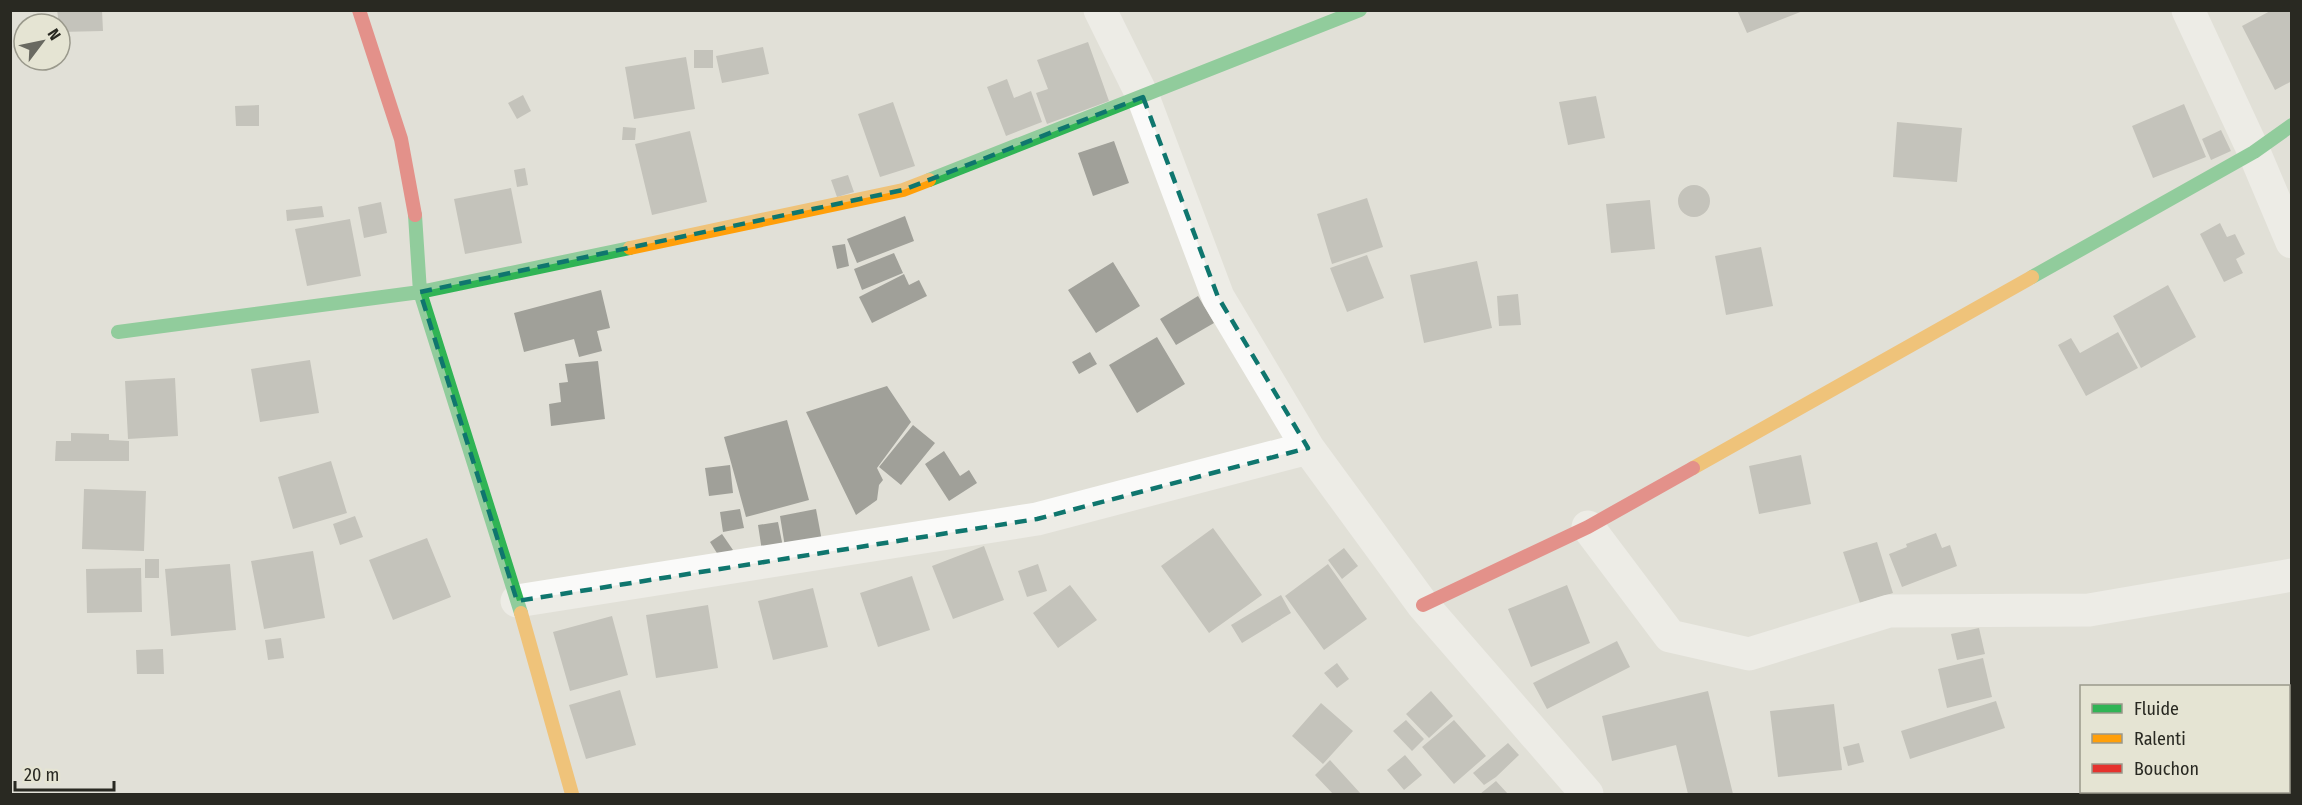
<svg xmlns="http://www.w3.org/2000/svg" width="2302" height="805" viewBox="0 0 2302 805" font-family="'Fira Sans Condensed',sans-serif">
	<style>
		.building { fill: #a0a099 }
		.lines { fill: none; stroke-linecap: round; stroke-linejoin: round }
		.street { stroke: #fafaf9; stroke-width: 33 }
		.fast { stroke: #30b455; stroke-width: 14 }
		.slow { stroke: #ff9f0a; stroke-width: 14 }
		.jam { stroke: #e5322d; stroke-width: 14 }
		.marked { fill: none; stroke: #0f766e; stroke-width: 4.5; stroke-dasharray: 12 8; stroke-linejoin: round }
	</style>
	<rect width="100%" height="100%" fill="#e1e0d7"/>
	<path class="building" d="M57 10H102L103 31 60 32Z
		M1737 10H1803V11L1747 33Z
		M2272 10H2292V81L2275 90 2242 26Z
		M1088 42 1109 101 1047 124 1036 93 1048 89 1037 60Z
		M763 47 769 74 722 83 716 56Z
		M694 50H713V68H694Z
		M686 57 695 109 634 119 625 67Z
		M1007 79 1014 98 1031 91 1042 122 1006 136 987 87Z
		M523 95 531 111 517 119 508 103Z
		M1596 96 1605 138 1568 145 1559 102Z
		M893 102 915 166 880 177 858 114Z
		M2184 104 2206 157 2153 178 2132 126Z
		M259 105V126H236L235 106Z
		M1897 122 1962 128 1957 182 1893 177Z
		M623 127 636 128 635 140H622Z
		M2221 130 2231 151 2211 160 2202 139Z
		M690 131 707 202 652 215 635 144Z
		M1114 141 1129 183 1093 196 1078 153Z
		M525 168 528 185 517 187 514 170Z
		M848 175 854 192 837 197 831 180Z
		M1678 201a16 16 0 1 1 32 0a16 16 0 1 1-32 0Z
		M511 188 522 243 465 254 454 199Z
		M1367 198 1383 247 1332 264 1317 214Z
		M1650 200 1655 249 1611 253 1606 204Z
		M381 202 387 233 364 238 358 207Z
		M322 206 324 217 287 221 286 210Z
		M905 216 914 241 857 263 847 239Z
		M350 219 361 276 307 286 295 229Z
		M2220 223 2227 237 2235 234 2245 254 2236 259 2243 273 2224 282 2200 234Z
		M845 244 849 266 837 269 832 246Z
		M1761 247 1773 306 1726 315 1715 256Z
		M894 253 903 273 862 290 854 269Z
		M1367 255 1384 298 1347 312 1330 268Z
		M1477 261 1492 328 1424 343 1410 275Z
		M1113 262 1140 306 1096 333 1068 290Z
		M904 274 909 285 919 280 927 296 872 323 859 297Z
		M2168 285 2196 337 2141 368 2113 316Z
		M601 290 610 328 597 331 602 351 579 357 574 339 524 352 514 313Z
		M1518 294 1521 325 1499 326 1497 296Z
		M1198 296 1214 323 1176 345 1160 319Z
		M2118 332 2138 368 2086 396 2058 345 2071 338 2080 353Z
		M1157 337 1185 384 1137 413 1109 365Z
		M1090 352 1097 364 1079 374 1072 362Z
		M310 360 319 413 260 422 251 369Z
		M598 361 605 419 551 426 549 404 561 402 559 383 568 382 565 364Z
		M175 378 178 436 128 439 125 381Z
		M887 386 911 422 877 468 883 480 879 485 877 500 856 515 806 412Z
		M787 420 809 500 746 517 724 437Z
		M913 425 935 443 901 485 879 467Z
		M71 433 109 434V440L129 441V461H55L56 441H71Z
		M944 451 960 476 969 470 977 483 949 501 925 464Z
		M1801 455 1811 504 1759 514 1749 466Z
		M331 461 347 513 293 529 278 477Z
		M730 465 733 493 709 496 705 468Z
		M84 489 146 491 144 551 82 549Z
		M740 509 744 528 723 532 720 512Z
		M816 509 822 541 785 547 780 516Z
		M355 516 363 537 340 545 333 524Z
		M778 522 783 547 762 551 758 525Z
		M1213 528 1262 595 1209 633 1161 566Z
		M1936 533 1942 548 1950 545 1957 566 1902 587 1889 554 1907 547 1906 544Z
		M722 534 733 550 720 558 710 542Z
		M427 538 451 597 393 620 369 560Z
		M1877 542 1893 593 1860 603 1843 552Z
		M984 546 1004 600 953 619 932 566Z
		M1344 548 1358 566 1342 579 1328 560Z
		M313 551 325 618 264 629 251 561Z
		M145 559H159V578H145Z
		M230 564 236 630 171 636 165 569Z
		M1038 564 1047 591 1027 597 1018 571Z
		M1328 564 1367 619 1324 650 1285 596Z
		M141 568 142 612 87 613 86 569Z
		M912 576 930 630 878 647 860 593Z
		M1070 585 1097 620 1058 648 1033 613Z
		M1567 585 1590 643 1531 667 1508 609Z
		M813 588 828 647 773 660 758 601Z
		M1281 595 1291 613 1242 643 1231 625Z
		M708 605 718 668 656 678 646 615Z
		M612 616 628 675 570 691 553 632Z
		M1979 628 1985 654 1957 660 1951 634Z
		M281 638 284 658 268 660 265 640Z
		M1617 641 1630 667 1547 709 1533 683Z
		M163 649 164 674H137L136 650Z
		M1983 658 1992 697 1947 708 1938 669Z
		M1337 663 1349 679 1337 688 1324 673Z
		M620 690 636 745 586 759 569 705Z
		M1431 691 1453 716 1429 738 1406 714Z
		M1708 691 1733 794H1688L1676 745 1612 761 1602 716Z
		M1996 701 2005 728 1910 759 1901 731Z
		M1321 703 1353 731 1323 764 1292 736Z
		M1834 704 1842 770 1778 777 1770 711Z
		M1406 720 1424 739 1412 751 1393 731Z
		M1454 720 1486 756 1454 784 1422 747Z
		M1508 743 1519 755 1496 777 1484 785 1473 773Z
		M1859 743 1864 762 1848 766 1843 747Z
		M1405 755 1422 775 1404 790 1387 770Z
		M1330 760 1361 794H1333L1315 775Z
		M1496 781 1508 794H1480Z"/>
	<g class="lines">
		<path class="street" d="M1100 10 1143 97 1218 297 1308 448 1423 605 1587 794
			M2188 10 2254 152 2292 242
			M1588 527 1670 636 1749 654 1889 611 2089 610 2292 575
			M517 601 1037 519 1308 448"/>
		<path class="fast" d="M929 180 1360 10
			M415 215 420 292 521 613
			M2032 277 2254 152 2292 125
			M118 332 420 292 630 248"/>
		<path class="slow" d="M630 248 903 190 929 180
			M1693 468 2032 277
			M521 613 572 794"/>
		<path class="jam" d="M359 10 401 139 415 215
			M1423 605 1588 527 1693 468"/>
	</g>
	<path d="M0 0H2302V805H0ZM1143 97 1218 297 1308 448 1037 519 517 601 420 292 903 190Z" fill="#e1e0d7" fill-opacity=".55" fill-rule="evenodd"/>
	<path class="marked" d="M1143 97 1218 297 1308 448 1037 519 517 601 420 292 903 190Z"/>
	<rect width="2302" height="805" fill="none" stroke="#292922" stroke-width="24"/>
	<rect x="2080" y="685" width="210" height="108" fill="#e5e4d3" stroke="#9a998c" stroke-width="1.5"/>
	<rect x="2092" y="704" width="30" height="9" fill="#30b455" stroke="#9a998c" stroke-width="1.5"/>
	<text x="2134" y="715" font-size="18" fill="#292922">Fluide</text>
	<rect x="2092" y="734" width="30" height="9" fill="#ff9f0a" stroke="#9a998c" stroke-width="1.5"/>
	<text x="2134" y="745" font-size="18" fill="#292922">Ralenti</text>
	<rect x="2092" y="764" width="30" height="9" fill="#e5322d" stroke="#9a998c" stroke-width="1.5"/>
	<text x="2134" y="775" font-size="18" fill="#292922">Bouchon</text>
	<g transform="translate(42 42) rotate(58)"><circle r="28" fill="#e5e4d3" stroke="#9a998c" stroke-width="1.5"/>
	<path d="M0-4.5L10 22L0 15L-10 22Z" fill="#696961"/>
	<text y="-9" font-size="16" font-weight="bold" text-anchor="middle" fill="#292922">N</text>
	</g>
	<path d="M15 781v9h99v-9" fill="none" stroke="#292922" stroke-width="3"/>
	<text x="24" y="781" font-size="18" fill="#292922" stroke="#e5e4d3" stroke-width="4.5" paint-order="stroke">20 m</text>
</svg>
